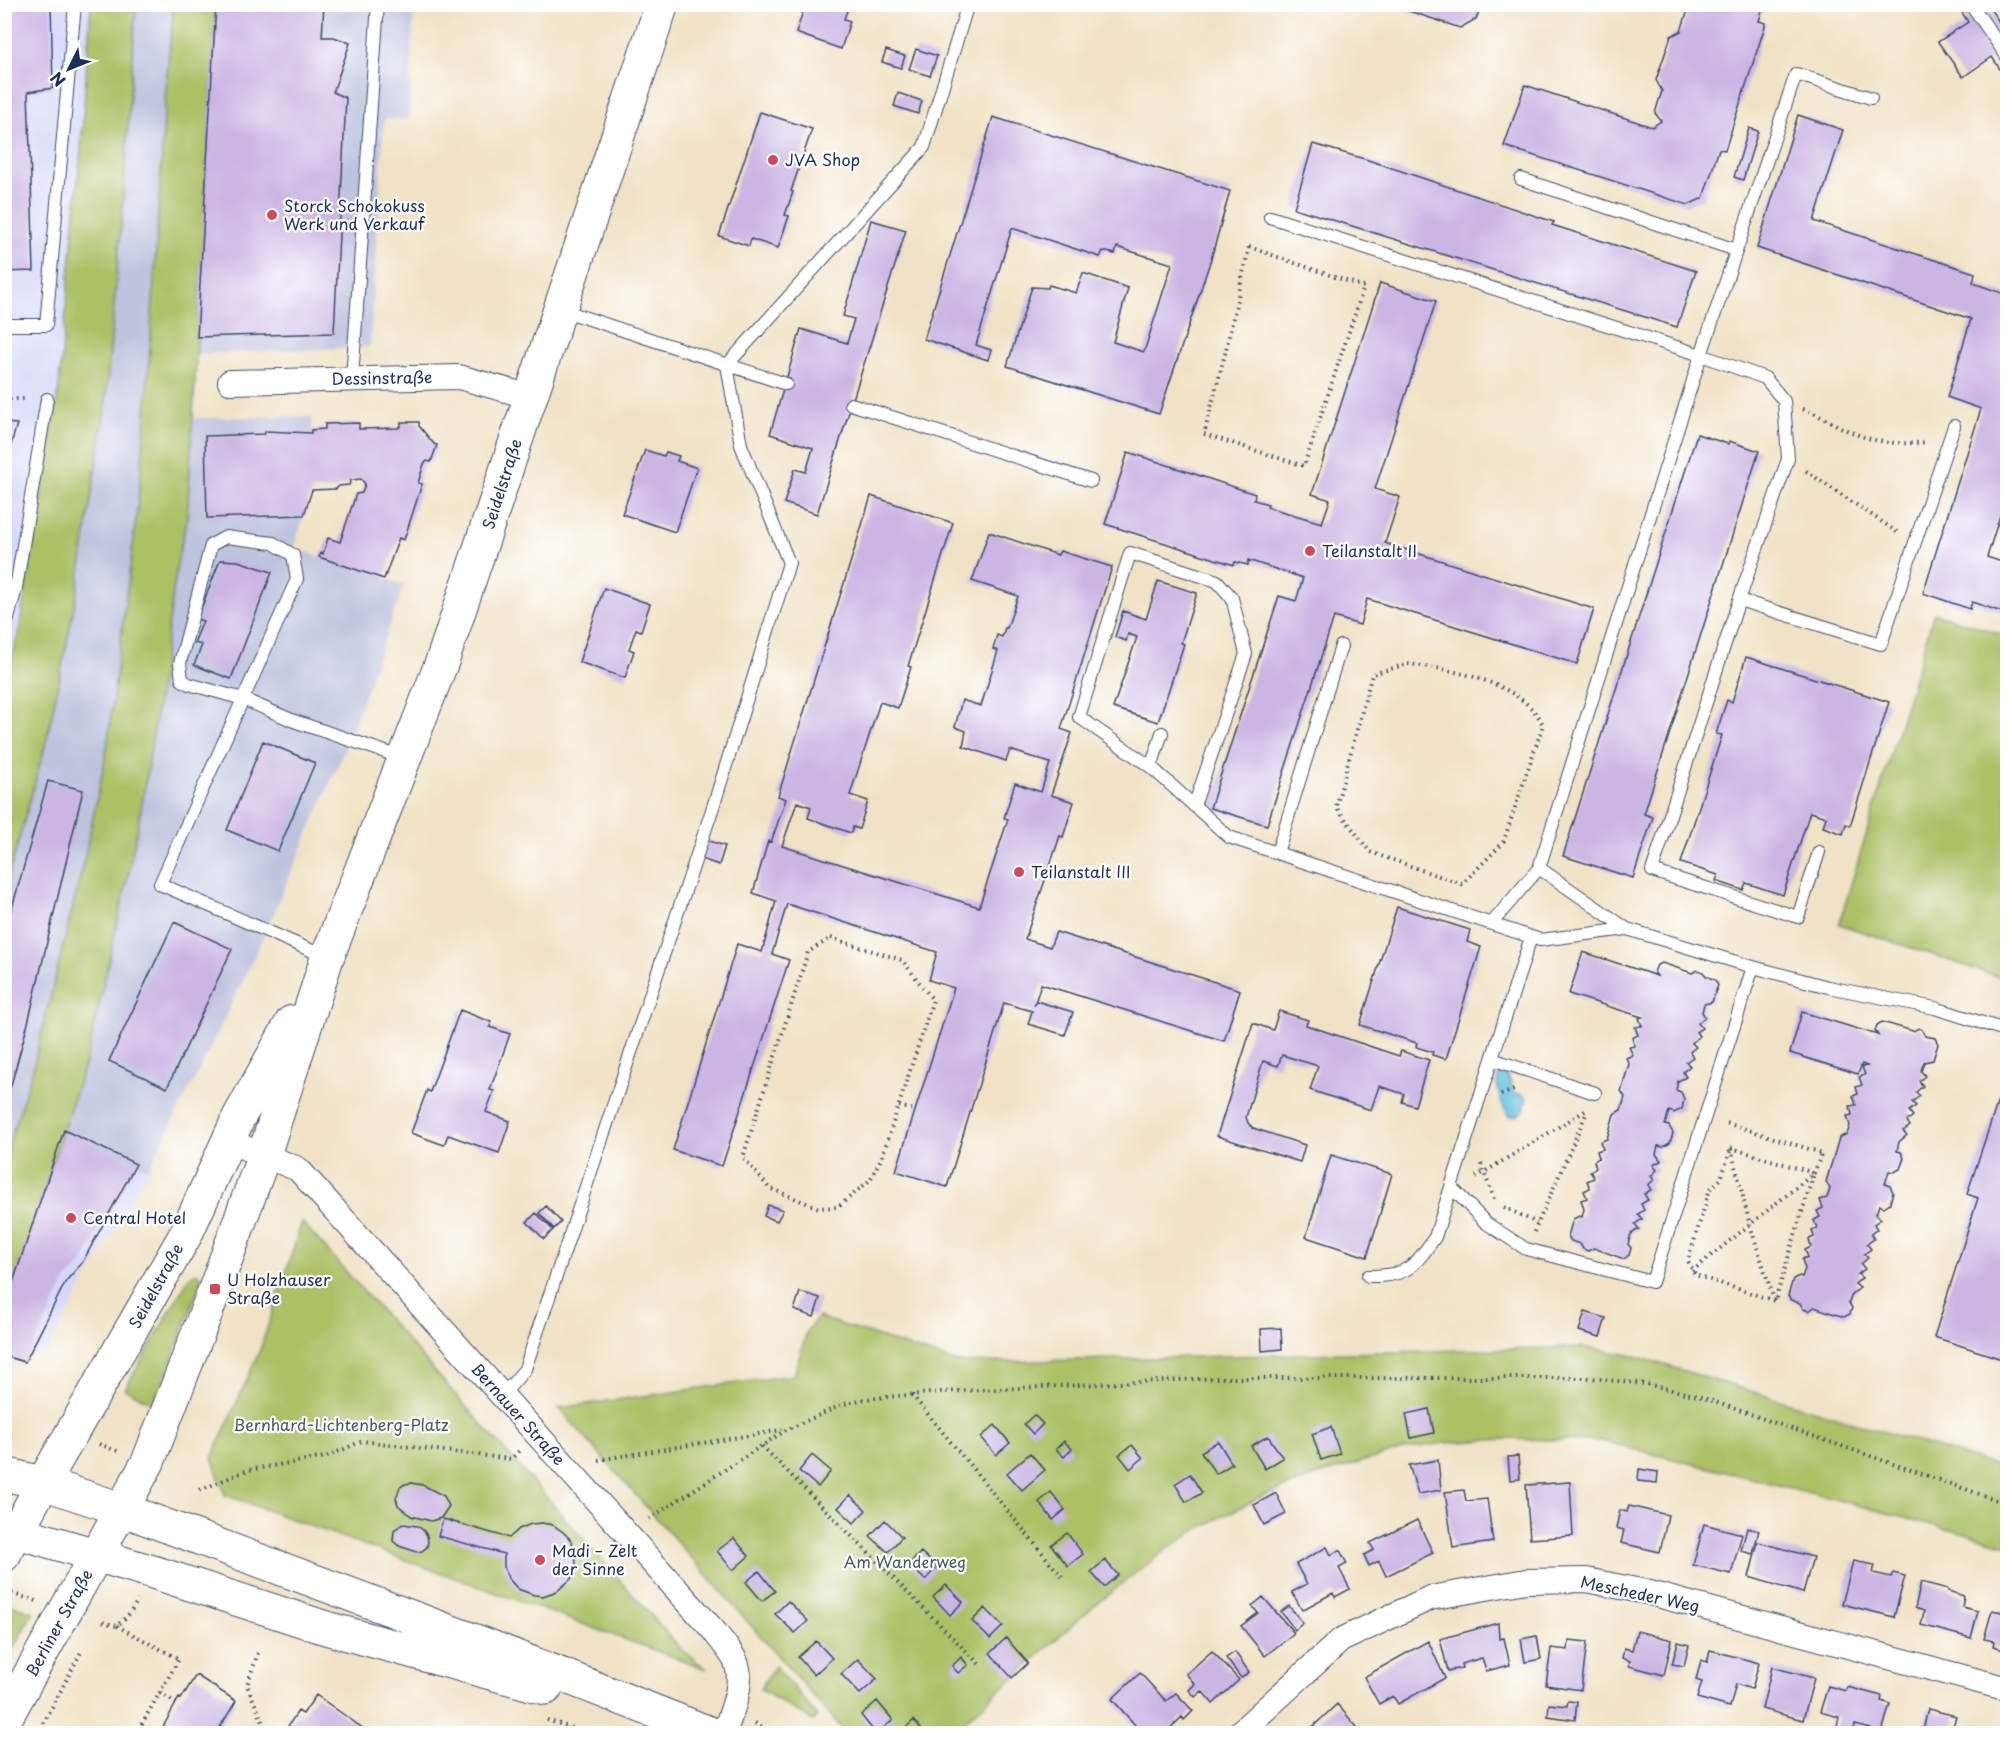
<svg xmlns="http://www.w3.org/2000/svg" width="2012" height="1738" viewBox="0 0 2012 1738" font-family="'Playpen Sans',sans-serif">
	<style>
		.built { fill: #d6d8f9 }
		.industrial { fill: #bec3de }
		.green { fill: #acc166; stroke: #647862; stroke-width: 1.5 }
		.water { fill: #60bede; stroke: #3e769e; stroke-width: 1.5 }
		.building { fill: #cab5e3 }
		.lines { fill: none; stroke-linecap: round; stroke-linejoin: round }
		.service-casing { stroke: #3b4a6d; stroke-width: 14 }
		.minor-casing { stroke: #3b4a6d; stroke-width: 26 }
		.secondary-casing { stroke: #3b4a6d; stroke-width: 35 }
		.path { stroke: #3b4a6d; stroke-width: 4; stroke-dasharray: 1.5 4.5; stroke-linecap: butt }
		.service { stroke: #fff; stroke-width: 12 }
		.minor { stroke: #fff; stroke-width: 24 }
		.secondary { stroke: #fff; stroke-width: 33 }
		.poi-dot { fill: #d1495b; stroke: #fff; stroke-width: 2 }
		.labels { text-anchor: middle; stroke-width: 4.5; stroke-linejoin: round; paint-order: stroke }
		.poi-label { font-size: 16px; fill: #1b2f5e; stroke: #fff; text-anchor: start }
		.street-label { font-size: 16px; fill: #1b2f5e; stroke: #fff }
		.park-label { font-size: 16px; fill: #465b60; stroke: #fff }
	</style>
	<rect width="100%" height="100%" fill="#fff"/>
	<filter id="ink" filterUnits="userSpaceOnUse"><feTurbulence type="fractalNoise" baseFrequency=".0167" numOctaves="2"/><feDisplacementMap in="SourceGraphic" scale="12" xChannelSelector="R" yChannelSelector="G"/><feConvolveMatrix kernelMatrix="1 2 1 2 8 2 1 2 1" color-interpolation-filters="sRGB"/></filter>
	<filter id="wash" filterUnits="userSpaceOnUse"><feTurbulence type="fractalNoise" baseFrequency=".008" numOctaves="4" result="noise"/><feDisplacementMap in="SourceGraphic" scale="24" xChannelSelector="R" yChannelSelector="G"/><feGaussianBlur stdDeviation="1.35" result="paint"/><feColorMatrix in="noise" values="0 0 0 0 0 0 0 0 0 0 0 0 0 0 0 0 0 1.4 0 .05"/><feComposite in="paint" operator="in"/></filter>
	<g filter="url(#wash)">
		<rect width="100%" height="100%" fill="#f0e2c4"/>
		<path class="built" d="M5 5H91L81 148 59 386 19 630 5 688Z
			M64 1130 148 1169 44 1356 31 1351 25 1362 5 1356V1309Z"/>
		<path class="industrial" d="M91 5H414L409 119H384L370 347 197 354 194 418 312 416V489L294 548 404 585 345 749 260 944 205 1059 148 1169 64 1131 5 1309V688L19 630 59 386 81 148Z"/>
		<path class="green" d="M91 5H136L122 213 105 408 77 593 46 743 5 889V688L19 630 59 386 81 148Z
			M174 5H216L187 519 178 558 154 727 141 810 126 884 88 1053 5 1309V1156L32 1072 83 866 106 755 137 512 145 430 166 87Z
			M1934 613 2007 636V980L1839 924Z
			M302 1222 681 1649 707 1669 225 1495 212 1458 260 1350Z
			M196 1273 201 1277V1281L167 1373 152 1403 125 1389 189 1278Z
			M818 1317 958 1363 1583 1347 1635 1356 2007 1469V1545L1846 1502 1601 1441 1505 1439 1444 1443 1400 1450 1316 1476 1265 1495 1199 1528 1163 1552 1096 1604 951 1733H846L559 1408 794 1375 807 1331Z
			M5 1603 33 1612 5 1663 4 1603Z
			M775 1666 814 1712 817 1717 813 1721 760 1689Z"/>
		<path class="water" d="M1502 1074 1506 1075 1510 1080 1514 1093 1522 1094 1527 1099 1524 1110 1517 1116H1510C1502 1108 1495 1087 1498 1076Z"/>
		<g id="blocks">
			<path class="building" d="M4 4H51L53 88 28 92 34 271 4 272Z
				M216 4H324L322 37H334L350 43 333 92 346 98 334 333 197 337Z
				M1388 4H1482L1476 19 1460 28Z
				M1698 4H1764L1759 21 1766 23 1725 150 1719 149 1703 198 1688 205 1504 146 1525 85 1652 127 1661 121 1655 113 1662 91 1656 80 1671 36 1681 31 1688 10Z
				M1970 4H1987L2008 35V81L1992 57 1963 77 1938 42 1968 22 1961 11Z
				M805 5H849L844 19 850 21 841 49 796 33Z
				M916 49 937 56 930 76 909 69Z
				M886 50 905 56 901 68 882 62Z
				M898 93 922 101 918 114 894 106Z
				M760 112 812 129 791 191 793 192 785 215 789 216 778 248 751 239 749 246 719 236Z
				M1798 115 1843 130 1814 221 1975 273 1973 283 2008 295V490L1987 557 2008 564V614L1972 602 1970 609 1923 593 1981 409 1947 397 1971 319 1757 248Z
				M993 117 1230 191 1211 259 1159 414 1007 366 1032 287 1048 288 1049 285 1076 293 1083 273 1128 288 1113 342 1144 352 1172 264 1117 247 1115 254 1103 251 1100 257 1012 228 976 345 991 350 988 360 924 339Z
				M1749 128 1758 131 1743 180 1734 177Z
				M1313 144 1368 160 1554 222 1552 225 1696 271 1677 327 1294 208Z
				M871 220 906 230 817 514 784 503 795 469 806 472 813 448 770 434 801 329 847 343 854 319 843 316Z
				M1380 283 1436 301 1375 489 1400 497 1385 543 1594 609 1577 664 1367 599 1360 625 1334 617 1267 825 1210 808 1279 596 1296 601 1303 578 1248 560V565L1235 562 1234 565 1105 524 1128 452 1255 494 1254 500 1268 504 1267 507 1322 523 1330 500 1312 494Z
				M401 422H419V426L434 444 437 445 431 462 427 461 424 464 418 483 422 484 404 540 399 538 384 579 319 557 321 553 323 554 328 538 340 542 356 494 362 493 365 484 361 479 351 480 349 485 339 486 336 489 312 490 304 515 207 518 205 436 265 434V431L311 433V430L325 429V424L359 423V429L398 428 401 426Z
				M4 423 17 424 5 465H4Z
				M1697 434 1728 444 1729 441 1759 451 1644 814 1653 817 1633 878 1563 856Z
				M645 450 664 456 666 452 679 456 677 461 697 468 675 532 622 514Z
				M871 496 953 523 908 666 911 667 898 708 880 702 850 795 868 801 859 829 853 827 851 833 808 818 811 807 797 802 782 846 979 907 1008 819 1004 818 1015 783 1041 792 1050 763 1010 750 1006 761 963 746 966 731 955 727 962 700 981 706 998 651 993 649 997 635 1002 637 1005 628H1007L1018 596 972 581 989 532 1058 555 1060 551 1112 567 1061 729 1072 733 1051 795 1074 802 1063 837 1060 836 1025 939 1050 947 1056 932 1240 990 1224 1041 1041 984 1034 1006 1036 1001 1073 1012 1065 1035 1028 1024 1032 1011 1004 1003 947 1187 896 1171 954 988 929 980 937 952 787 904 772 954 789 960 722 1166 673 1150 737 944 762 952 776 901 753 893 768 841 771 842 786 799 778 796Z
				M220 560 238 561 272 572 231 679 194 665 202 645 194 643 203 621 197 619Z
				M1158 581 1197 593 1181 643 1184 644 1158 722 1113 708 1137 637 1128 634 1126 641 1115 637 1123 611 1146 619Z
				M604 588 650 604 641 631 636 629 629 649 634 651 625 678 579 662Z
				M1746 657 1889 702 1850 826 1846 824 1843 834 1823 827 1826 817 1810 812 1783 895 1746 883 1743 890 1716 881 1718 875 1681 863 1722 735 1716 734 1727 700 1732 702Z
				M263 741 315 763 278 851 227 830Z
				M48 781 83 790 28 1023 5 1107 4 936Z
				M707 840 725 846 719 865 701 859Z
				M1397 907 1470 930 1467 942 1481 947 1446 1059 1432 1055 1433 1052 1416 1047 1417 1043 1360 1025Z
				M174 922 232 949 167 1088 109 1061Z
				M1583 952 1657 976 1654 972 1657 965 1662 963 1692 973 1698 970 1703 972 1706 976 1715 980 1718 985 1712 1002 1704 1004 1702 1012 1705 1017 1698 1023 1702 1028 1696 1032 1699 1036 1692 1043 1696 1047 1690 1052 1693 1057 1686 1062 1690 1066 1683 1072 1686 1077 1678 1081 1676 1090 1681 1092 1684 1099 1682 1109 1674 1113 1669 1111 1665 1125 1669 1126 1673 1133 1670 1143 1663 1147 1658 1146 1656 1154 1661 1161 1653 1165 1657 1170 1651 1176 1654 1180 1648 1185 1651 1190 1644 1194 1648 1200 1641 1204 1644 1210 1638 1214 1642 1219 1635 1224 1639 1229 1631 1234 1628 1244 1631 1248 1629 1255 1624 1259 1594 1248 1588 1251 1583 1249 1580 1244 1571 1241 1568 1236 1573 1219 1579 1216 1582 1217 1584 1209 1581 1200 1587 1198 1584 1191 1590 1188 1587 1181 1594 1178 1590 1171 1596 1168 1594 1161 1599 1158 1597 1151 1603 1149 1600 1142 1607 1139 1614 1114 1621 1110 1625 1097 1621 1091 1629 1064 1626 1058 1633 1055 1629 1047 1635 1046 1632 1038 1638 1035 1635 1027 1642 1026 1639 1018 1642 1017 1569 994Z
				M460 1010 491 1022 490 1027 510 1034 490 1090 494 1091 486 1112 510 1121 499 1153 448 1135 444 1145 411 1133 427 1090 430 1092Z
				M1279 1011 1308 1020 1306 1025 1399 1056 1401 1051 1429 1060 1415 1106 1402 1102 1404 1094 1379 1086 1371 1110 1310 1090 1318 1066 1282 1055 1278 1066 1263 1061 1246 1117 1248 1123 1253 1128 1305 1145 1300 1162 1217 1136 1253 1023 1273 1030Z
				M1802 1012 1878 1035 1875 1031 1877 1025 1882 1022 1913 1031 1919 1028 1922 1030 1925 1036 1935 1038 1938 1044 1933 1060 1924 1062 1921 1071 1925 1076 1919 1081 1923 1086 1916 1092 1920 1096 1912 1102 1916 1106 1909 1111 1913 1116 1907 1121 1910 1126 1903 1131 1907 1135 1899 1142 1897 1151 1901 1152 1904 1158 1900 1169 1894 1172 1889 1171 1885 1184 1890 1186 1893 1192 1890 1203 1884 1207 1879 1205 1876 1214 1881 1219 1874 1224 1877 1229 1871 1234 1874 1239 1867 1244 1871 1249 1864 1254 1868 1258 1861 1264 1865 1269 1858 1274 1862 1278 1855 1284 1860 1288 1852 1294 1849 1303 1852 1308 1850 1314 1844 1317 1814 1307 1809 1311 1803 1309 1800 1303 1791 1300 1788 1296 1793 1279 1799 1276 1802 1277 1805 1269 1802 1259 1808 1257 1805 1250 1811 1247 1809 1239 1814 1237 1812 1230 1817 1228 1814 1220 1820 1217 1817 1211 1823 1208 1820 1200 1827 1198 1830 1189 1826 1182 1839 1138 1847 1134 1850 1126 1847 1116 1852 1115 1850 1106 1856 1105 1853 1096 1858 1094 1856 1087 1862 1085 1859 1077 1865 1075 1862 1067 1867 1066 1862 1064 1858 1074 1790 1053Z
				M2008 1071V1351L2005 1360 1934 1337 1978 1198 1967 1194Z
				M64 1130 136 1164 82 1263 66 1281 25 1362 4 1356V1309Z
				M1331 1155 1392 1174 1367 1257 1306 1237Z
				M768 1205 783 1210 777 1221 764 1216Z
				M546 1206 561 1222 554 1229 539 1213Z
				M536 1213 553 1230 544 1239 527 1222Z
				M800 1292 820 1298 814 1317 794 1310Z
				M1585 1312 1606 1318 1600 1337 1579 1331Z
				M1281 1328 1282 1349 1262 1351 1261 1329Z
				M1429 1409 1434 1433 1411 1438 1406 1414Z
				M1034 1415 1043 1424 1033 1434 1024 1424Z
				M995 1425 1010 1443 996 1455 981 1437Z
				M1331 1427 1340 1454 1321 1460 1312 1434Z
				M1268 1436 1283 1458 1265 1469 1251 1446Z
				M1064 1441 1072 1449 1064 1457 1056 1449Z
				M1218 1441 1232 1464 1216 1474 1201 1452Z
				M1132 1445 1143 1458 1130 1469 1119 1455Z
				M1030 1453 1045 1470 1022 1490 1007 1473Z
				M812 1455 831 1471 818 1487 799 1471Z
				M1518 1456 1520 1479 1510 1480 1508 1457Z
				M1438 1460 1441 1490 1418 1494 1409 1465Z
				M1639 1469 1658 1472 1657 1483 1638 1481Z
				M1190 1474 1202 1493 1186 1502 1175 1484Z
				M1570 1482 1573 1536 1530 1539 1526 1485Z
				M411 1483 423 1485 444 1496 449 1506 441 1518 431 1521 411 1516 398 1505 396 1498 400 1487 405 1484Z
				M1464 1490 1466 1501 1487 1499 1493 1542 1453 1548 1445 1492Z
				M1051 1492 1065 1510 1053 1520 1039 1502Z
				M1276 1493 1286 1514 1264 1525 1254 1505Z
				M850 1495 866 1510 854 1523 838 1508Z
				M1629 1506 1668 1515 1660 1552 1621 1543 1624 1530 1616 1528 1620 1510 1627 1512Z
				M443 1519 509 1538 519 1529 531 1524 542 1523 553 1525 563 1532 571 1540 575 1550 576 1565 571 1579 557 1591 543 1596 534 1595 518 1589 508 1578 504 1567V1554L438 1536Z
				M885 1520 902 1537 888 1552 870 1536Z
				M1417 1520 1433 1553 1386 1576 1379 1561 1369 1566 1364 1555 1374 1550 1370 1543Z
				M403 1524 417 1526 423 1530 427 1535 428 1542 427 1547 422 1551 417 1552 399 1546 393 1541 394 1530Z
				M1704 1524 1742 1534 1731 1574 1693 1565Z
				M1747 1528 1759 1530 1753 1554 1741 1551Z
				M1067 1533 1083 1554 1068 1566 1051 1545Z
				M734 1538 749 1556 733 1570 717 1551Z
				M1758 1542 1813 1557 1803 1593 1749 1577Z
				M1327 1547 1331 1555 1340 1550 1347 1564 1339 1568 1350 1589 1335 1597 1333 1593 1302 1610 1292 1592 1307 1584 1296 1564Z
				M921 1552 937 1567 925 1580 909 1564Z
				M1105 1560 1118 1575 1104 1587 1091 1572Z
				M1853 1561 1875 1565 1873 1573 1891 1577 1893 1573 1905 1576 1894 1617 1842 1604Z
				M759 1571 775 1591 762 1601 746 1582Z
				M1921 1582 1948 1589V1591L1964 1596 1962 1607 1978 1611 1971 1638 1921 1625 1924 1611 1915 1608Z
				M946 1585 963 1602 950 1615 933 1597Z
				M1263 1597 1294 1633 1265 1656 1241 1626 1258 1613 1252 1606Z
				M2005 1600H2008V1650L1993 1646 1994 1641 1984 1639 1992 1610 2002 1612Z
				M788 1601 808 1621 795 1633 775 1614Z
				M1289 1606 1303 1623 1295 1630 1281 1612Z
				M985 1608 1003 1626 990 1639 972 1621Z
				M1498 1623 1499 1639 1504 1638 1510 1665 1486 1671 1482 1658 1461 1664 1462 1668 1448 1671 1440 1639Z
				M1637 1631 1672 1640 1664 1675 1629 1666 1630 1661 1622 1658 1624 1648 1632 1650Z
				M1537 1636 1541 1659 1525 1662 1521 1639Z
				M1006 1638 1028 1663 1012 1678 990 1653Z
				M1569 1640 1587 1642 1581 1690 1546 1685 1551 1648 1568 1650Z
				M816 1641 832 1658 814 1675 798 1657Z
				M1428 1641 1445 1678 1398 1704 1393 1696 1379 1704 1364 1677Z
				M1678 1642 1689 1645 1684 1666 1672 1664Z
				M1710 1650 1759 1663 1752 1689 1736 1684 1730 1707 1697 1698 1702 1682 1696 1680 1701 1660 1707 1662Z
				M1212 1651 1239 1680 1213 1704 1202 1691 1195 1697 1189 1690 1195 1684 1186 1674Z
				M1235 1652 1249 1672 1241 1678 1226 1658Z
				M961 1657 968 1665 958 1673 952 1666Z
				M858 1659 877 1679 860 1694 841 1674Z
				M1772 1667 1814 1678 1803 1720 1762 1709Z
				M1140 1673 1166 1701 1176 1693 1193 1711 1184 1720 1182 1717 1164 1734H1143L1112 1699Z
				M196 1675 236 1701 216 1734H159L179 1698 181 1699Z
				M1828 1686 1846 1691 1847 1687 1882 1696 1881 1701 1890 1704 1882 1732 1855 1725 1853 1734H1835L1839 1717 1820 1712Z
				M316 1695 371 1734H292L286 1729 298 1711 303 1714Z
				M877 1701 893 1720 876 1734 861 1715Z
				M1568 1701 1577 1702 1575 1720 1548 1716 1549 1704 1567 1706Z
				M1337 1704 1363 1734H1305Z
				M1928 1709 1956 1716 1951 1734H1922Z
				M914 1720 925 1734H899Z
				M2004 1724 2008 1725V1734H2001Z"/>
		</g>
	</g>
	<g filter="url(#ink)">
		<use href="#blocks" fill-opacity="0" stroke="#3b4a6d" stroke-width="1.5"/>
		<g class="lines">
			<g class="service-casing">
				<path id="service" d="M1971 4 2008 58
					M1521 179 1736 250
					M1270 217 1701 355 1765 378 1784 401 1788 459 1739 600 1881 644 1954 426
					M562 310 786 384
					M4 325H46L75 4
					M352 379 378 4
					M851 404 1091 481
					M226 537 273 543 293 555 297 579 243 699 189 684 182 680 180 663 211 545Z
					M4 588H16L4 634
					M16 588 47 399
					M1739 600 1652 871 1798 917 1819 852
					M1341 646 1277 853 1540 940 1627 929 1753 967 1828 987 1935 1008 2008 1031
					M1151 767 1162 733
					M1194 806 1246 654 1232 598 1217 581 1130 553 1079 717 1151 767 1229 837 1277 853
					M1539 868 1627 929
					M1492 923 1539 868 1701 355 1796 74 1871 98
					M326 957 160 884 243 699 294 721 403 758
					M1492 1059 1595 1093
					M1451 1187 1486 1223 1526 1249 1652 1282 1753 967
					M1368 1276C1407 1277 1414 1267 1435 1237L1531 937
					M502 1396 525 1369 714 804 789 563 741 445 727 365 924 147 968 4"/>
			</g>
			<g class="minor-casing">
				<path id="minor" d="M230 382 459 377 531 397
					M228 1141 298 1169 715 1632C721 1641 730 1650 735 1660 746 1682 731 1711 724 1734
					M1238 1734 1341 1640 1430 1598 1526 1581 1586 1580 1646 1592 2008 1689"/>
			</g>
			<g class="secondary-casing">
				<path id="secondary" d="M4 1474 43 1483 121 1509 486 1645 712 1734
					M4 1528 153 1572 326 1628 546 1688
					M4 1555 43 1483 186 1234 239 1117 292 1022
					M4 1721 148 1462 215 1289 264 1155 327 958 443 659 662 4"/>
			</g>
			<path class="path" d="M1249 247 1364 287 1304 466 1204 434 1225 354Z
				M4 399H28
				M1803 409C1820 415 1833 424 1849 431 1874 443 1900 445 1926 442
				M1806 471 1897 532
				M1408 664C1451 669 1523 682 1543 725L1503 843 1462 884 1370 852 1336 807 1372 674Z
				M831 938 902 960 933 1000 882 1157 870 1180 838 1207 819 1208 769 1188 743 1157 808 952Z
				M1501 1095 1516 1089
				M899 1106 914 1110
				M1731 1148 1814 1173 1775 1301 1695 1275 1688 1261 1710 1189 1721 1179Z
				M1731 1149 1750 1225 1774 1300
				M1481 1164 1494 1199
				M1476 1177 1585 1111
				M1504 1207 1537 1223
				M1534 1232 1587 1112
				M1692 1271 1814 1173 1822 1153 1723 1122
				M912 1395 1063 1578
				M99 1444 120 1452
				M762 1446 981 1666
				M598 1460 782 1430
				M200 1490 248 1470 326 1457 362 1441 511 1459 519 1451
				M649 1519 786 1430 844 1404 865 1399 941 1392 1218 1378H1591L1646 1384 1698 1396 2008 1504
				M6 1592 37 1601
				M103 1622 117 1626 130 1613 138 1600
				M117 1626 179 1659 136 1734
				M258 1653 247 1685 266 1730 271 1734
				M160 1693 176 1703
				M547 1720 590 1734
				M755 1723 773 1734
				M38 1734 81 1652"/>
			<use href="#service" class="service"/>
			<use href="#minor" class="minor"/>
			<use href="#secondary" class="secondary"/>
		</g>
	</g>
	<g class="poi-dot">
		<circle cx="773" cy="160" r="6"/>
		<circle cx="272" cy="215" r="6"/>
		<circle cx="1310" cy="551" r="6"/>
		<circle cx="1019" cy="872" r="6"/>
		<circle cx="71" cy="1218" r="6"/>
		<rect x="209" y="1283" width="12" height="12" rx="3"/>
		<circle cx="540" cy="1560" r="6"/>
	</g>
	<g class="labels">
		<g class="poi-label">
			<text x="785" y="166">JVA Shop</text>
			<text x="284" y="212">Storck Schokokuss<tspan x="284" dy="18">Werk und Verkauf</tspan></text>
			<text x="1322" y="557">Teilanstalt II</text>
			<text x="1031" y="878">Teilanstalt III</text>
			<text x="83" y="1224">Central Hotel</text>
			<text x="227" y="1286">U Holzhauser<tspan x="227" dy="18">Straße</tspan></text>
			<text x="552" y="1557">Madi – Zelt<tspan x="552" dy="18">der Sinne</tspan></text>
		</g>
		<g class="street-label">
			<text transform="translate(382 378) rotate(-1)" y="6">Dessinstraße</text>
			<text transform="translate(502 484) rotate(-72)" y="6">Seidelstraße</text>
			<text transform="translate(156 1286) rotate(-61)" y="6">Seidelstraße</text>
			<text transform="translate(518 1414) rotate(48)" y="6">Bernauer Straße</text>
			<text transform="translate(1640 1594) rotate(12)" y="6">Mescheder Weg</text>
			<text transform="translate(59 1623) rotate(-61)" y="6">Berliner Straße</text>
		</g>
		<g class="park-label">
			<text x="341" y="1431">Bernhard-Lichtenberg-Platz</text>
			<text x="905" y="1568">Am Wanderweg</text>
		</g>
	</g>
	<rect width="2012" height="1738" fill="none" stroke="#fff" stroke-width="24"/>
	<g transform="translate(69 69) rotate(227)" stroke="#ffffff" stroke-width="4.5" paint-order="stroke">
	<path d="M0-4.5L10 22L0 15L-10 22Z" fill="#1b2f5e"/>
	<text y="-9" font-size="16" font-weight="bold" text-anchor="middle" fill="#1b2f5e">N</text>
	</g>
</svg>
